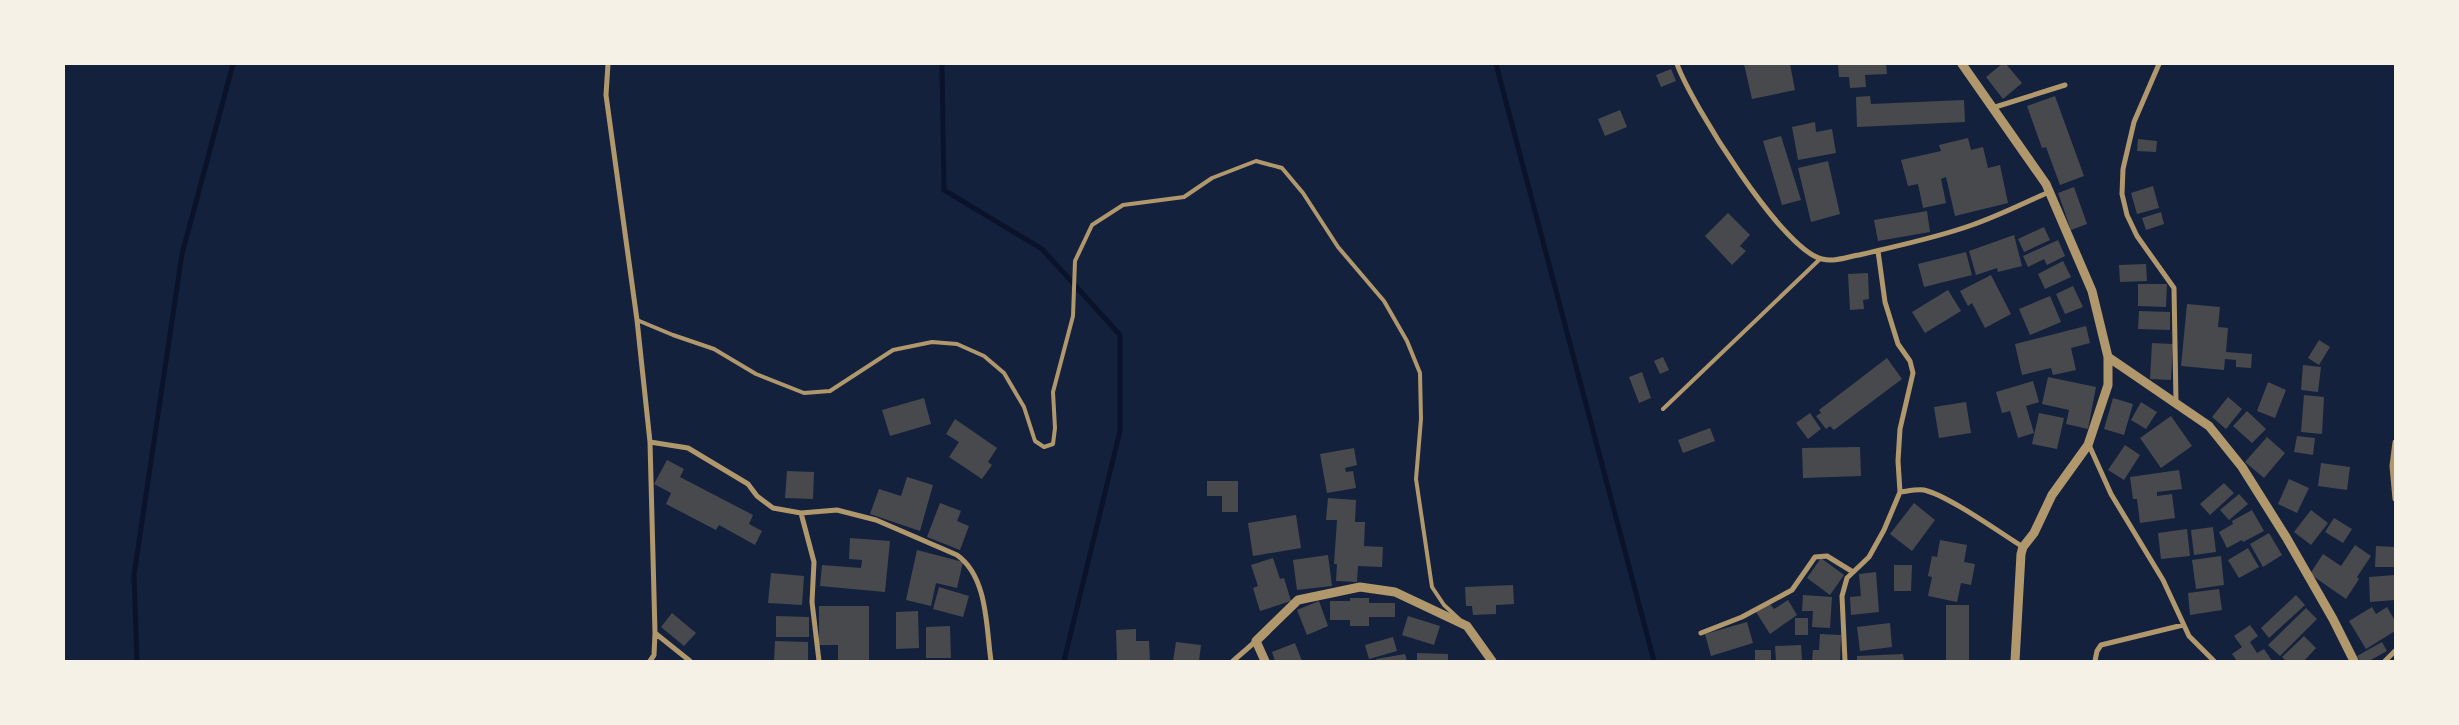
<svg xmlns="http://www.w3.org/2000/svg" width="2459" height="725" viewBox="0 0 2459 725" font-family="Lato,sans-serif">
	<style>
		.lines { fill: none; stroke-linecap: round; stroke-linejoin: round }
		.stream { stroke: #0b132b; stroke-width: 5 }
		.building { fill: #48494c }
		.service { stroke: #b1986c; stroke-width: 4 }
		.minor { stroke: #b1986c; stroke-width: 5 }
		.tertiary { stroke: #b1986c; stroke-width: 9 }
	</style>
	<rect width="100%" height="100%" fill="#14213d"/>
	<g class="lines">
		<path class="stream" d="M942 64 944 190 1042 249 1120 335V431L1064 661
			M1496 64 1654 661
			M137 661 134 575 182 254 233 64"/>
	</g>
	<path class="building" d="M1744 64H1790L1795 90 1752 99Z
		M1838 64H1886L1887 74 1865 75 1866 87 1850 88 1849 77H1839Z
		M2002 64H2006L2022 83 2003 99 1986 77Z
		M1671 69 1676 81 1661 87 1656 75Z
		M1870 96 1871 104 1964 100 1965 122 1857 127 1856 97Z
		M2055 96 2084 176 2060 185 2046 147 2042 148 2027 106Z
		M1620 110 1627 127 1605 136 1598 119Z
		M1815 122 1816 132 1832 129 1836 153 1798 160 1792 127Z
		M1781 136 1801 200 1782 205 1763 141Z
		M1968 138 1971 150 1983 147 1988 168 2000 165 2008 203 1955 216 1946 177 1941 179 1946 203 1923 208 1918 184 1908 186 1901 160 1941 151 1939 145Z
		M2138 139 2157 141 2156 152 2137 151Z
		M1828 161 1840 214 1811 222 1798 168Z
		M2153 186 2159 208 2137 214 2131 193Z
		M2074 187 2087 224 2071 230 2058 193Z
		M1927 211 1930 232 1878 241 1874 220Z
		M2161 212 2164 224 2146 230 2142 218Z
		M1728 213 1750 235 1740 246 1746 251 1732 265 1705 236Z
		M2044 227 2050 240 2024 252 2018 239Z
		M2014 235 2022 266 1998 272 1997 268 1976 275 1969 251Z
		M2058 240 2065 256 2047 265 2044 259 2028 267 2023 256Z
		M1966 252 1972 275 1924 287 1918 264Z
		M2063 261 2071 277 2045 289 2038 274Z
		M2146 264 2147 281 2120 282 2119 265Z
		M1868 273 1869 299 1863 300 1864 309 1850 310 1848 274Z
		M1991 275 2011 314 1985 328 1972 303 1968 306 1960 291Z
		M2138 284H2167L2166 307 2138 306Z
		M2073 286 2083 307 2065 314 2056 294Z
		M1948 290 1961 311 1925 333 1912 312Z
		M2050 296 2061 322 2030 335 2019 309Z
		M2187 304 2220 307 2218 327 2228 328 2226 352 2252 354 2251 368 2236 367V360L2225 359 2224 370 2181 366Z
		M2139 311 2170 312V330L2138 329Z
		M2086 326 2090 343 2071 348 2076 370 2053 375 2051 368 2022 375 2015 344Z
		M2319 340 2330 347 2319 365 2308 358Z
		M2152 343 2173 344 2171 380 2150 379Z
		M1663 357 1669 370 1660 374 1654 361Z
		M1887 358 1902 379 1834 430 1830 426 1826 429 1816 416 1821 413 1819 410Z
		M2303 365 2321 367 2318 392 2301 390Z
		M1642 372 1651 398 1639 403 1629 377Z
		M2048 377 2096 387 2088 429 2066 424 2069 410 2042 404Z
		M2033 381 2039 402 2026 406 2034 433 2018 438 2010 411 2002 413 1996 392Z
		M2268 382 2286 390 2275 418 2257 411Z
		M2304 395 2324 397 2322 434 2301 432Z
		M2228 397 2242 409 2226 429 2212 417Z
		M924 398 931 424 890 436 882 410Z
		M2113 398 2133 404 2124 435 2104 429Z
		M1966 402 1971 433 1939 438 1934 407Z
		M2141 402 2157 412 2146 429 2131 420Z
		M2247 411 2266 429 2252 443 2233 426Z
		M1810 413 1821 429 1808 439 1796 423Z
		M2039 413 2064 418 2057 449 2032 444Z
		M2171 416 2192 446 2161 468 2140 438Z
		M955 419 997 448 988 462 992 465 982 479 949 457 959 442 946 434Z
		M1710 428 1715 441 1683 453 1678 440Z
		M2297 436 2315 438 2313 455 2294 452Z
		M2267 437 2285 453 2264 478 2245 462Z
		M2125 445 2140 455 2124 480 2108 470Z
		M1860 447 1861 476 1803 478 1802 448Z
		M1354 448 1357 465 1345 468 1346 472 1353 471 1356 488 1327 493 1320 454Z
		M667 460 684 469 680 477 753 515 749 524 762 531 755 545 719 525 716 530 666 504 671 493 654 484Z
		M2321 463 2350 467 2347 490 2318 486Z
		M2179 470 2182 489 2157 492V496L2172 494 2175 518 2140 523 2137 499H2133L2130 477Z
		M787 471 814 472 813 499 785 498Z
		M907 477 933 485 920 531 870 514 879 489 901 496Z
		M2289 479 2309 488 2297 513 2278 504Z
		M1207 481H1238V512H1222V496H1207Z
		M2224 483 2234 493 2210 515 2200 504Z
		M2239 494 2248 504 2229 520 2220 510Z
		M1328 498 1356 500 1355 522H1365L1364 546 1383 547 1382 567 1358 566 1357 582 1336 581 1337 564H1334L1337 520H1326Z
		M940 503 961 511 957 521 969 526 960 550 927 537Z
		M1914 503 1935 520 1912 551 1890 534Z
		M2252 510 2264 531 2243 542 2242 540 2227 548 2219 532 2233 524 2232 521Z
		M2311 510 2328 523 2311 545 2294 532Z
		M1296 515 1301 548 1253 556 1248 523Z
		M2334 518 2352 529 2343 543 2325 532Z
		M2213 527 2216 552 2194 555 2191 530Z
		M2187 529 2190 556 2161 559 2158 533Z
		M2269 533 2282 555 2263 567 2250 544Z
		M850 538 890 541 885 592 820 586 822 565 861 568 862 560 849 559Z
		M1940 540 1967 545 1964 562 1975 564 1971 585 1961 583 1957 602 1928 596 1932 577 1928 576 1932 556 1937 557Z
		M2355 545 2371 556 2357 577 2359 579 2346 599 2310 574 2323 554 2341 566Z
		M2376 546 2395 547V567H2375Z
		M2248 548 2259 567 2239 578 2228 560Z
		M917 550 963 562 957 588 936 583 931 606 906 600Z
		M1328 555 1332 586 1297 590 1293 560Z
		M2221 556 2224 585 2196 589 2192 560Z
		M1273 558 1280 579 1284 578 1291 601 1260 611 1253 588 1258 586 1251 565Z
		M1821 558 1844 575 1830 595 1807 578Z
		M1894 565H1912L1911 591H1894Z
		M1876 572 1879 612 1851 615 1850 597 1861 596 1859 574Z
		M771 573 804 576 802 605 768 603Z
		M2395 575V600L2370 602 2369 577Z
		M1513 585 1514 604 1496 605V614L1473 615 1472 606H1466L1465 587Z
		M939 587 969 596 963 617 933 609Z
		M2219 589 2222 610 2190 615 2188 593Z
		M1803 595 1832 597 1830 628 1812 627 1813 611H1802Z
		M2296 595 2305 605 2269 638 2261 628Z
		M1350 598H1369V603H1395V617H1369V626H1350V620H1330V601H1350Z
		M1788 600 1797 615 1770 634 1756 612 1770 604 1774 609Z
		M1319 601 1328 626 1307 635 1297 610Z
		M1946 605H1969V661H1946Z
		M819 606H869V661H838V645H819Z
		M2372 607 2376 614 2387 607 2395 621V631L2366 649 2349 621Z
		M2306 608 2317 619 2280 656 2268 645Z
		M918 611 919 648 896 649V612Z
		M672 613 696 633 684 646 661 627Z
		M776 616 809 617V637H776Z
		M1408 616 1440 626 1434 645 1402 635Z
		M1795 618H1808V635H1795Z
		M1747 622 1753 643 1711 656 1705 634Z
		M1890 623 1892 647 1860 651 1857 627Z
		M2250 625 2258 636 2250 642 2257 653 2264 649 2272 661H2237L2232 654 2242 647 2234 636Z
		M950 626 951 658H926V627Z
		M1136 629V641H1149L1150 661H1117L1116 630Z
		M1820 634 1841 635 1840 661H1812L1813 650H1819Z
		M2304 636 2316 648 2304 661H2286L2282 657Z
		M1393 637 1397 651 1369 659 1365 645Z
		M775 641 808 642V661H774Z
		M1176 642 1201 645 1199 661H1173Z
		M2382 642 2387 651 2369 661H2360L2357 656Z
		M1295 643 1302 661H1275L1272 652Z
		M1801 645 1802 661H1776L1775 646Z
		M1755 650H1771V661H1755Z
		M1417 653 1448 654V661H1417Z
		M1405 654 1407 661H1377L1376 659Z
		M1903 654 1904 661H1857V656Z"/>
	<g class="lines">
		<path class="service" d="M637 320 673 335 714 349 756 374 804 393 830 391 893 350 932 342 957 344 984 356 1004 373 1024 407 1035 441 1044 447 1053 444 1055 428 1053 392 1073 316 1075 261 1092 225 1123 205 1184 197 1212 178 1256 161 1282 168 1303 193 1338 247 1384 301 1407 341 1420 373 1421 419 1416 479 1432 587 1444 605 1459 619
			M1663 409 1820 259"/>
		<path class="minor" d="M608 64 606 95 637 320 650 442 655 633 690 661
			M1677 64C1691 103 1782 250 1822 259 1835 262 1846 257 1859 255 1896 246 1936 238 1972 225 1998 216 2024 203 2049 192
			M2159 64 2134 122 2123 169 2122 194 2127 215 2137 236 2174 288 2176 402
			M1992 108 2065 85
			M650 442 688 448 748 484 757 496 773 508 801 513 837 510 876 520 957 555C988 577 986 627 991 661
			M2395 442 2392 466 2395 499
			M2089 445 2111 494 2163 580 2189 636 2214 661
			M1900 492C1908 491 1917 489 1924 490 1949 496 1999 532 2023 547
			M801 513 814 562 812 602 819 661
			M1701 633 1742 617 1792 590 1815 557 1827 556 1853 572
			M650 661 654 655 655 633
			M1233 661 1256 641
			M1845 661 1842 596 1847 578 1869 557 1884 530 1900 492 1898 461 1900 429 1913 373 1910 361 1898 344 1885 302 1878 251
			M2095 661 2097 651 2101 645 2183 625
			M2385 661 2395 651"/>
		<path class="tertiary" d="M1962 64 2046 184 2092 291 2108 357V385L2088 445 2052 495 2034 533 2023 547 2021 554 2015 661
			M2108 357 2209 426 2242 467 2286 537 2333 619 2354 661
			M1265 661 1256 641 1298 600 1360 587 1395 592 1467 626 1492 661"/>
	</g>
	<rect width="2459" height="725" fill="none" stroke="#f6f1e7" stroke-width="130"/>
</svg>
